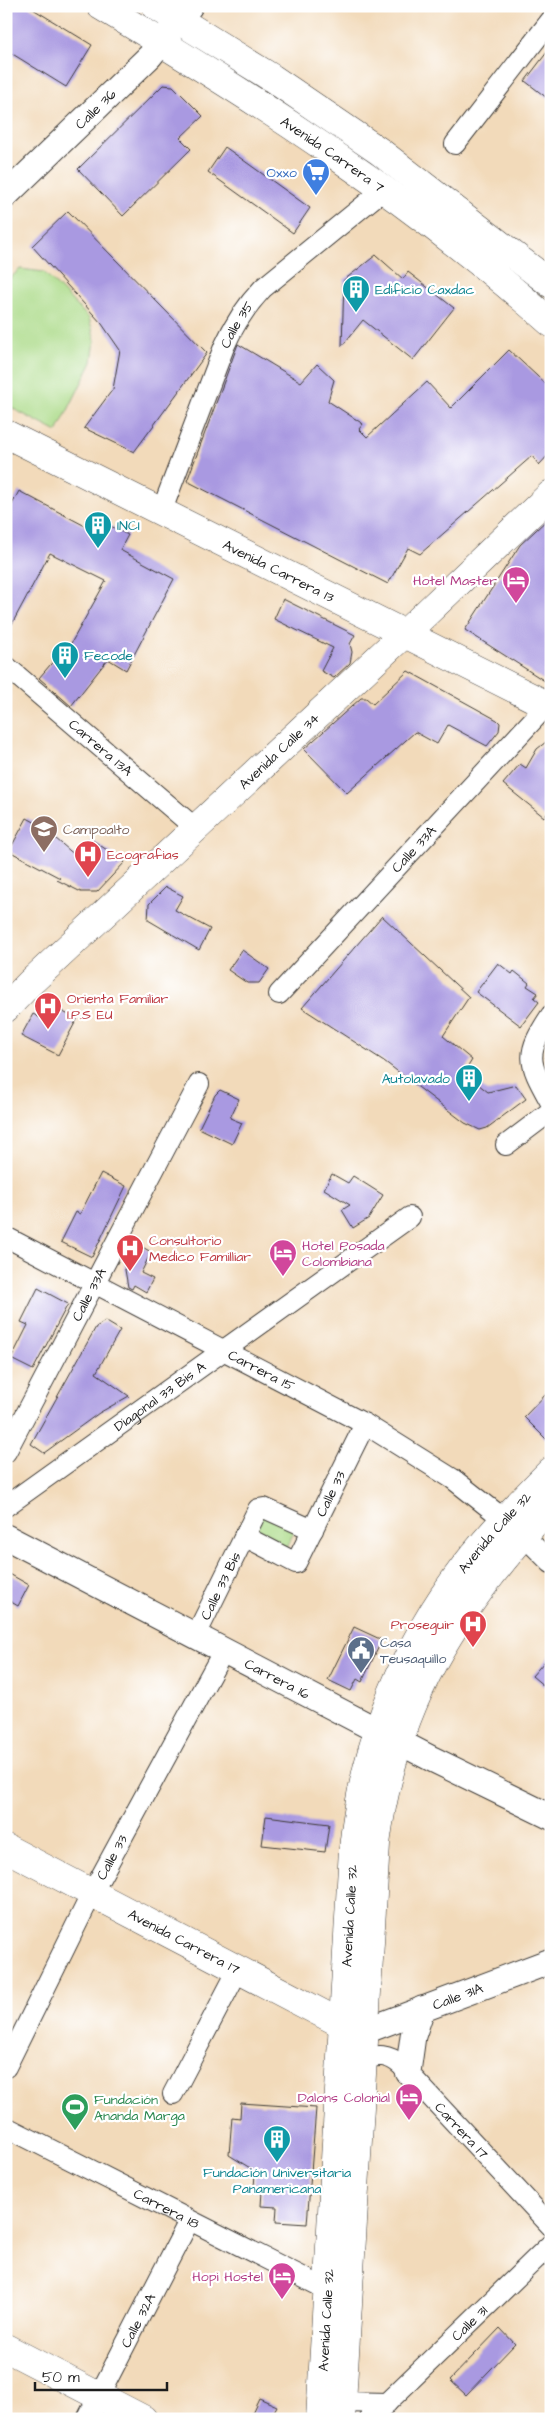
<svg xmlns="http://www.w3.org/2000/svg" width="557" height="2425" viewBox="0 0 557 2425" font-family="'Architects Daughter',sans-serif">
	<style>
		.green { fill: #acdb89; stroke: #647c52 }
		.building { fill: #a999e1 }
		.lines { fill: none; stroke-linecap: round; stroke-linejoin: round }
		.minor-casing { stroke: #3c3834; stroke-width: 22 }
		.tertiary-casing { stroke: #3c3834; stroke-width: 27 }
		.secondary-casing { stroke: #3c3834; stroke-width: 29 }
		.primary-casing { stroke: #3c3834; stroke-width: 29 }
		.minor { stroke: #fff; stroke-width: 20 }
		.tertiary { stroke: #fff; stroke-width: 25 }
		.secondary { stroke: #fff; stroke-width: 28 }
		.primary { stroke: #fff; stroke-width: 28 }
		.labels { text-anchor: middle; stroke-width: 4.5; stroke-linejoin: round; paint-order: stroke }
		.street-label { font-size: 14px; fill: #1c1c1c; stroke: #fff }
		.shop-label { font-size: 14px; fill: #366cbe; stroke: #fff; text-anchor: end }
		.culture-label { font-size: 14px; fill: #0d838f; stroke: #fff; text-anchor: start }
		.hotel-label { font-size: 14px; fill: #b23c85; stroke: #fff; text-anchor: end }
		.education-label { font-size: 14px; fill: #785e54; stroke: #fff; text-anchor: start }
		.health-label { font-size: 14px; fill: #be3a42; stroke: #fff; text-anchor: start }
		.service-label { font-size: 14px; fill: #4e5e75; stroke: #fff; text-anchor: start }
		.leisure-label { font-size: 14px; fill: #27864d; stroke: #fff; text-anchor: start }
	</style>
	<rect width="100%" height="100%" fill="#fff"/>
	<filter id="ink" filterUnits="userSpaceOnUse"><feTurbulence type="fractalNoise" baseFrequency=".02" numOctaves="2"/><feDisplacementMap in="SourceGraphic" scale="10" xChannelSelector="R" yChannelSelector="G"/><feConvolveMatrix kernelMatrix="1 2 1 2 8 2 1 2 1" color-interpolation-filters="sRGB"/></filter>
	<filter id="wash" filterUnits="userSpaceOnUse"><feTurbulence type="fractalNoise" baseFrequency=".0096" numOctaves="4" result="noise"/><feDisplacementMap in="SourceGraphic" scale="20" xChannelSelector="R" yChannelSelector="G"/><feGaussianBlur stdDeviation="1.12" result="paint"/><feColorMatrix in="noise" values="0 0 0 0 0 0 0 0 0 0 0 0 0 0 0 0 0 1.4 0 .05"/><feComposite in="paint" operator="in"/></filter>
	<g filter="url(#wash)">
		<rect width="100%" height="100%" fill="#f2daba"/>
		<path class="green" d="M20 269 44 272 89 318 95 340 92 362 57 432 6 405V282Z
			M260 1510 296 1528 284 1552 248 1535Z"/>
		<g id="blocks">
			<path class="building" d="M6 6H28L92 45 66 87 6 50Z
				M551 47V101L525 81Z
				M163 85 173 86 203 116 180 138 191 149 123 216 78 169Z
				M225 147 310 208 293 233 208 172Z
				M68 211 207 353 134 452 84 428 113 389 120 350 102 324 32 246Z
				M376 255 403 279 408 272 454 308 413 360 363 320 342 346 344 280Z
				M238 344 301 382 317 364 334 380 328 401 363 424 359 429 367 437 427 382 451 408 509 350 551 389V452L539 465 532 456 420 554 408 548 388 584 187 481Z
				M19 491 87 527 93 517 128 535 120 550 174 579 126 670 108 659 71 706 39 678 62 651 65 654 106 581 50 553 6 635V516Z
				M551 516V685L465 630 520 545Z
				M283 599 355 635 350 644 352 652 350 663 334 678 321 671 333 648 274 619Z
				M408 671 497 720 500 723 499 731 487 746 448 725 437 744 415 732 347 793 304 749 361 698H366L373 704Z
				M551 738V809L544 817 503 784 520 764 526 768 537 749Z
				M27 818 40 825 77 857 92 840 125 862 97 892H81L57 880 60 878 9 851Z
				M166 887 183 896 175 910 210 929 199 950 148 920 149 904Z
				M382 916 469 997 443 1036 472 1060 464 1073 488 1092 516 1085 526 1099 487 1128 480 1130 465 1123 384 1061 302 1008Z
				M242 950 269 969 259 983H247L228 970Z
				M498 963 512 974 514 971 529 983 527 986 538 993 534 998 539 1002 521 1026 476 992Z
				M57 1009 77 1019 58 1055 21 1036 33 1014 50 1023Z
				M220 1090 239 1099 230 1118 242 1123 232 1144 199 1128 215 1095Z
				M101 1173 126 1186 92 1257 61 1242 76 1212 80 1214Z
				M332 1174 348 1183 353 1176 383 1195 369 1218 353 1228 342 1210 350 1205 324 1189Z
				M139 1245 151 1252 141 1273 153 1279 146 1292 134 1285 132 1289 128 1287 124 1264 128 1267Z
				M38 1288 68 1304 33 1370 11 1359 28 1325 21 1322Z
				M105 1321 120 1330 96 1373 129 1396 99 1413 44 1453 31 1444 96 1327Z
				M551 1389V1444L524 1417Z
				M6 1572 29 1585 18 1606 6 1599Z
				M354 1627 382 1640 362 1682 357 1679 351 1691 328 1680Z
				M551 1654V1692L532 1676Z
				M266 1816 329 1824 325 1852 262 1845Z
				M241 2103 316 2108 307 2224 276 2222 277 2207 261 2206 262 2191 254 2190 255 2171 229 2155 232 2117 240 2118Z
				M500 2328 515 2344 466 2395 450 2380Z
				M259 2398 277 2406 270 2419H249Z"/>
		</g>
	</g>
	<g filter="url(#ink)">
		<use href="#blocks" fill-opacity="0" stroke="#3c3834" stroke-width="1"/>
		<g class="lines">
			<g class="minor-casing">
				<g id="minor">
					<path d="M455 144 551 20"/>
					<path id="s1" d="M162 510 224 347C234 324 246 306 263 288L383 190"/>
					<path id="s2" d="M6 666 195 828"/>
					<path id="s3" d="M279 994 547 705"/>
					<path d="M551 1015C524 1056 528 1061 551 1103"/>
					<path d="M506 1145 551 1111"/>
					<path id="s4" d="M6 1237 365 1424 453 1479 505 1520"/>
					<path id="s5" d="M6 1452 199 1084"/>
					<path id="s6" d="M6 1506 410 1217"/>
					<path d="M523 1535 551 1563"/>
					<path id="s7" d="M244 1536 296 1563 365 1424"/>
					<path id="s8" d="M196 1635 258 1509 264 1508 313 1530"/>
					<path id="s9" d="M363 2060C378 2054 388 2054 401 2065L551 2226"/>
					<path id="s10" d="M6 2067 92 1893 224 1650"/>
					<path d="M173 2094 238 1970"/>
					<path id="s11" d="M6 2127 328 2290"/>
					<path d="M342 2402 387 2403"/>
					<path id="s12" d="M87 2419 189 2221"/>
					<path id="s13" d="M370 2419 551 2244"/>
				</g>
			</g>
			<g class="tertiary-casing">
				<g id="tertiary">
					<path id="s14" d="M6 195 150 56 190 6"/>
					<path id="s15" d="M6 1537 432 1759 551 1817"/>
					<path id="s16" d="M365 2031 551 1961"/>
					<path d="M408 2072 413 2036 422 2009"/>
				</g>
			</g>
			<g class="secondary-casing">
				<g id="secondary">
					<path id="s17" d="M6 434 551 707"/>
					<path id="s18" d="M6 1008 30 983 419 620 551 494"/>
					<path id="s19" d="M6 1848 344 2025 359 2029"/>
					<path d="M6 2348 143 2419"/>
					<path id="s20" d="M320 2419 353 1849C362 1755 398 1659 453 1582 479 1545 519 1503 551 1471"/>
					<path d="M341 2419 376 1844C394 1702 456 1608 551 1505"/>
				</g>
			</g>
			<g class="primary-casing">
				<g id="primary">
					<path id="s21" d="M101 6C258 100 414 201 551 323"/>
					<path d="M156 6 272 78 379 151 551 284"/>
				</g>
			</g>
			<use href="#minor" class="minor"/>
			<use href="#tertiary" class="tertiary"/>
			<use href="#secondary" class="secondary"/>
			<use href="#primary" class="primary"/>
		</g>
	</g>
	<defs>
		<g id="supermarket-pin" transform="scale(1.4375)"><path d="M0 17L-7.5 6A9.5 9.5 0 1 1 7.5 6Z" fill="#3f7fe0" stroke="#fff"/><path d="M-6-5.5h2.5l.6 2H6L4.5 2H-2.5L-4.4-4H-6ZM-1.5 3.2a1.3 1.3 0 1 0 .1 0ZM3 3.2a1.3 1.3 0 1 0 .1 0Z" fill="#fff"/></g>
		<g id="building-pin" transform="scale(1.4375)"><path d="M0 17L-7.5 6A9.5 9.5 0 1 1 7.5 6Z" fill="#0f9aa8" stroke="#fff"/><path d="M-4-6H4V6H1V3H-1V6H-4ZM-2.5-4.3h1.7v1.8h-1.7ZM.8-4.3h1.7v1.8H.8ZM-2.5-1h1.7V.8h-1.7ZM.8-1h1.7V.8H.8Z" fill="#fff"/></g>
		<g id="hotel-pin" transform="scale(1.4375)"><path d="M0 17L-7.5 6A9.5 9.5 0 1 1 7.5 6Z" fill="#d1479c" stroke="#fff"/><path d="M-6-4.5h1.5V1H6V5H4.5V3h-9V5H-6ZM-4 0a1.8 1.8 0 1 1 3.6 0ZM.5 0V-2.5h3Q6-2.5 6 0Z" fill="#fff"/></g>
		<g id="university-pin" transform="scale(1.4375)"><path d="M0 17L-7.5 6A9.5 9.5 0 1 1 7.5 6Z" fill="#8d6e63" stroke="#fff"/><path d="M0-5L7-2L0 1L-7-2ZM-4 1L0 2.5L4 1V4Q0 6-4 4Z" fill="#fff"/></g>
		<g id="hospital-pin" transform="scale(1.4375)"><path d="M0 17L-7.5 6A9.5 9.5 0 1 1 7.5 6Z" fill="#e0444e" stroke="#fff"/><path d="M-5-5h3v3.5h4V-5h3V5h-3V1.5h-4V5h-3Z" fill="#fff"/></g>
		<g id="civic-pin" transform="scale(1.4375)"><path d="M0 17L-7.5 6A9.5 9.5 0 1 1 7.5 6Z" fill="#5c6f8a" stroke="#fff"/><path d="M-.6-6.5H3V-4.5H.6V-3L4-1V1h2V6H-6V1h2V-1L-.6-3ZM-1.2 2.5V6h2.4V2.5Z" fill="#fff"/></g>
		<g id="stadium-pin" transform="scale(1.4375)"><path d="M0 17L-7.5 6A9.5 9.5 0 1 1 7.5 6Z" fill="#2e9e5b" stroke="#fff"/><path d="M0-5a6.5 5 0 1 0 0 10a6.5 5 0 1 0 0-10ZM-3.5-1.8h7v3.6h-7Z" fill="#fff"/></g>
	</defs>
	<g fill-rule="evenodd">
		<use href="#supermarket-pin" x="316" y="172"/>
		<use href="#building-pin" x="356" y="289"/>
		<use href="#building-pin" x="98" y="525"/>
		<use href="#hotel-pin" x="516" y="580"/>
		<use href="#building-pin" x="65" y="655"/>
		<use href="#university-pin" x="44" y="829"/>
		<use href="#hospital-pin" x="88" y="854"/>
		<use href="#hospital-pin" x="48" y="1006"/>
		<use href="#building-pin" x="469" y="1078"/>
		<use href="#hospital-pin" x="130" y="1248"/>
		<use href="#hotel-pin" x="283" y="1253"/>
		<use href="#hospital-pin" x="473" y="1624"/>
		<use href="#civic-pin" x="361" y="1650"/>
		<use href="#hotel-pin" x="409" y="2097"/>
		<use href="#stadium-pin" x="75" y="2107"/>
		<use href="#building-pin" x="277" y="2139"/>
		<use href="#hotel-pin" x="282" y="2276"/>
	</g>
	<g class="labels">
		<g class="street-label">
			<text dy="5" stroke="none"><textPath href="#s14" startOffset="124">Calle 36</textPath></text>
			<text dy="5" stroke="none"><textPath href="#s21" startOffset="275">Avenida Carrera 7</textPath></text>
			<text dy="5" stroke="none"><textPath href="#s1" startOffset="200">Calle 35</textPath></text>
			<text dy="5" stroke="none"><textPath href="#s17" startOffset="305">Avenida Carrera 13</textPath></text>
			<text dy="5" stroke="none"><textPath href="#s2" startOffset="125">Carrera 13A</textPath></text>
			<text dy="5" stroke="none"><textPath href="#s18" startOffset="375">Avenida Calle 34</textPath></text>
			<text dy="5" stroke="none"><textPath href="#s3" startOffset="198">Calle 33A</textPath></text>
			<text dy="5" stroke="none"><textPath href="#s5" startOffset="178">Calle 33A</textPath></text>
			<text dy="5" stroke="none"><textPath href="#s4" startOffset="288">Carrera 15</textPath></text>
			<text dy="5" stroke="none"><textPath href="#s6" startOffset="189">Diagonal 33 Bis A</textPath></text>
			<text dy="5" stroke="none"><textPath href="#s7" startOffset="136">Calle 33</textPath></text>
			<text dy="5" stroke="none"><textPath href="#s20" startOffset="924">Avenida Calle 32</textPath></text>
			<text dy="5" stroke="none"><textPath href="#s8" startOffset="55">Calle 33 Bis</textPath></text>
			<text dy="5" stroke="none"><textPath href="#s15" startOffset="306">Carrera 16</textPath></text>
			<text dy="5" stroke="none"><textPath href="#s10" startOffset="235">Calle 33</textPath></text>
			<text dy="5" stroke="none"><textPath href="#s20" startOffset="504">Avenida Calle 32</textPath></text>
			<text dy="5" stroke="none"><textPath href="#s19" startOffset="201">Avenida Carrera 17</textPath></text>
			<text dy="5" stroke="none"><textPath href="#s16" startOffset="99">Calle 31A</textPath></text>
			<text dy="5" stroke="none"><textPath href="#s9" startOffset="130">Carrera 17</textPath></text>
			<text dy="5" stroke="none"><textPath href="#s11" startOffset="180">Carrera 18</textPath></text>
			<text dy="5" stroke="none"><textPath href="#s12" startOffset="111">Calle 32A</textPath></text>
			<text dy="5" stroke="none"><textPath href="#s20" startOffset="99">Avenida Calle 32</textPath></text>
			<text dy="5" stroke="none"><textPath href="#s13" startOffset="138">Calle 31</textPath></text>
		</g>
		<g class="shop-label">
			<text x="297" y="177">Oxxo</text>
		</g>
		<g class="culture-label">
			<text x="375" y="294">Edificio Caxdac</text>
			<text x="117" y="530">INCI</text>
			<text x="84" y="660">Fecode</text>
			<text x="450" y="1083" text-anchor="end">Autolavado</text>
			<text x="277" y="2177" text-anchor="middle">Fundación Universitaria<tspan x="277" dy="16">Panamericana</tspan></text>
		</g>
		<g class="hotel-label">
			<text x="497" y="585">Hotel Master</text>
			<text x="302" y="1250" text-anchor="start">Hotel Posada<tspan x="302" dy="16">Colombiana</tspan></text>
			<text x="390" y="2102">Dalons Colonial</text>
			<text x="263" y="2281">Hopi Hostel</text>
		</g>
		<g class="education-label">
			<text x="63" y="834">Campoalto</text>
		</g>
		<g class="health-label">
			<text x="107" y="859">Ecografias</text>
			<text x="67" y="1003">Orienta Familiar<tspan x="67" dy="16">I.P.S EU</tspan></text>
			<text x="149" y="1245">Consultorio<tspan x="149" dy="16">Medico Familliar</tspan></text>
			<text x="454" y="1629" text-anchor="end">Proseguir</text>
		</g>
		<g class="service-label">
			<text x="380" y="1647">Casa<tspan x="380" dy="16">Teusaquillo</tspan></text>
		</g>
		<g class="leisure-label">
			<text x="94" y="2104">Fundación<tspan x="94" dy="16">Ananda Marga</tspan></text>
		</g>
	</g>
	<rect width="557" height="2425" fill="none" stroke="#fff" stroke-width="25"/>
	<path d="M35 2382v8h132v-8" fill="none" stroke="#1c1c1c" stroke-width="2.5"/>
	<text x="42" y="2382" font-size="15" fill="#1c1c1c" stroke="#ffffff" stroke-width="4" paint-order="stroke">50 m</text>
</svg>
